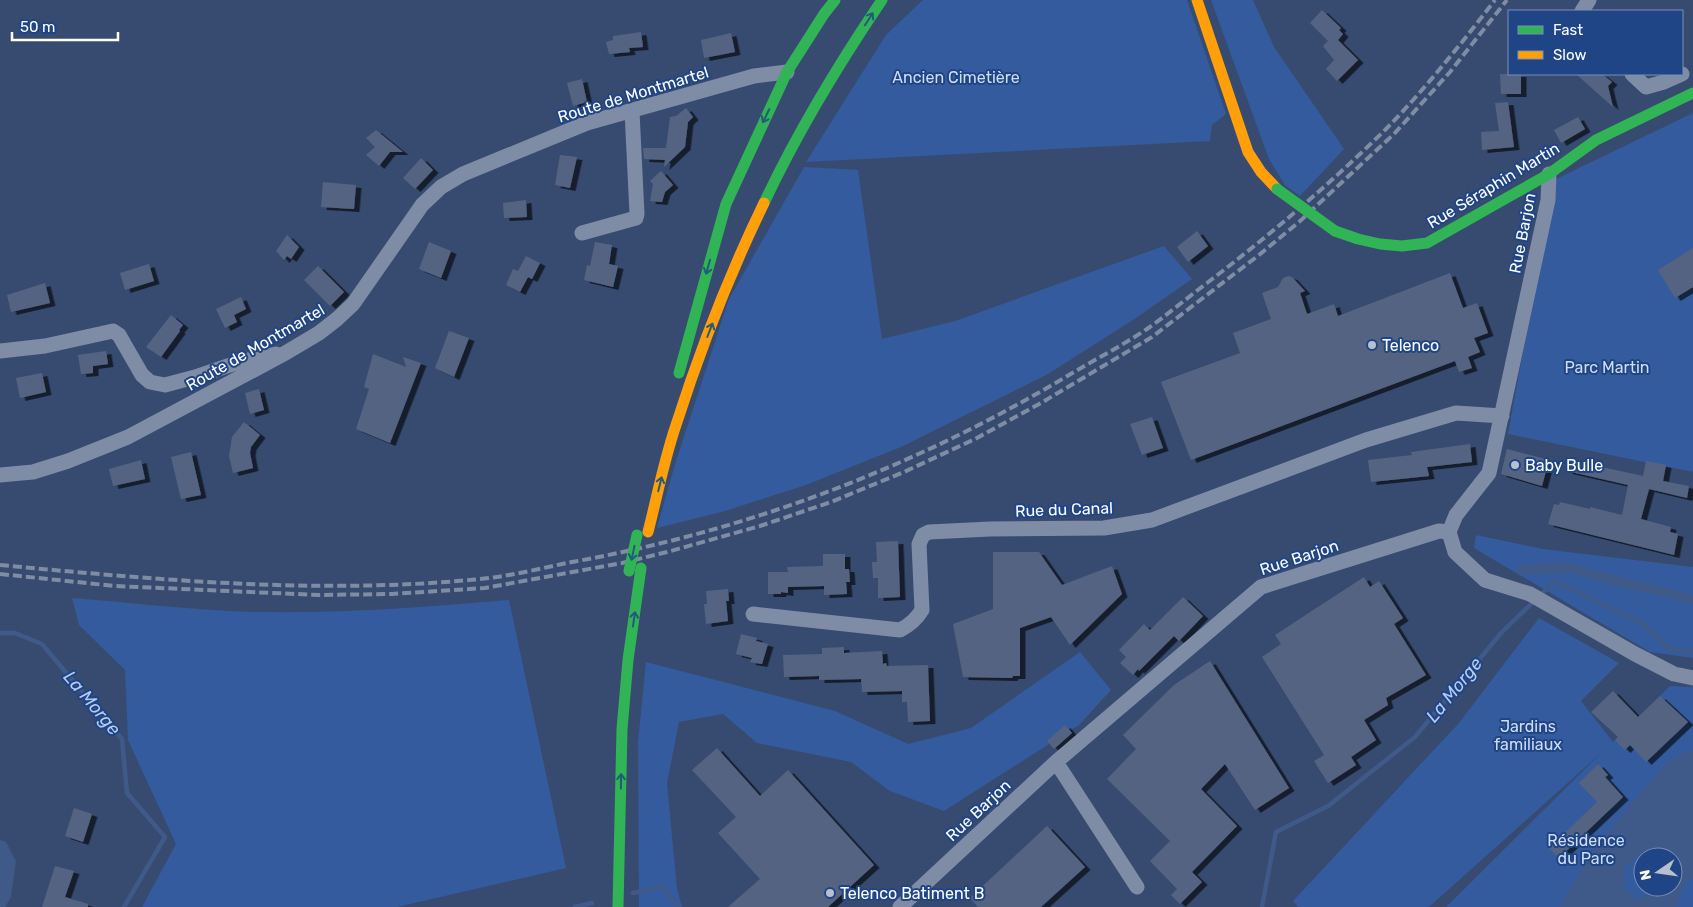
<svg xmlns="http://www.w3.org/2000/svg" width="1693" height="907" viewBox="0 0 1693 907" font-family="Rubik,sans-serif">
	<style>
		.green { fill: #345b9e; fill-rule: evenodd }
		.water { fill: #3f5989; fill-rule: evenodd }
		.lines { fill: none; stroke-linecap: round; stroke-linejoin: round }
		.stream { stroke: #3f5989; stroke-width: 4.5 }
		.building { fill: #536481; filter: url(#shadow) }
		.street { stroke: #7e8ca5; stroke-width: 15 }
		.fast { stroke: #30b455; stroke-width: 11 }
		.slow { stroke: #ff9f0a; stroke-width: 11 }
		.rail { stroke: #7e8ca4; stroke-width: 4; stroke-dasharray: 9 4; stroke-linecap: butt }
		.fast-bridge { stroke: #30b455; stroke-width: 11 }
		.oneway { stroke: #235b7d }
		.poi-dot { fill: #b9c0cd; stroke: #204587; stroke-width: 2 }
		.labels { text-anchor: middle; stroke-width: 4; stroke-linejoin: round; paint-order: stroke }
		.park-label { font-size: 16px; fill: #cfdef8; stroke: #204587 }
		.street-label { font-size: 16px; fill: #fff; stroke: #204587 }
		.poi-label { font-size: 16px; fill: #fff; stroke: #204587; text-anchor: start }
		.water-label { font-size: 18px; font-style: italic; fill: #b6cdf2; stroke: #204587 }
	</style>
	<defs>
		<filter id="shadow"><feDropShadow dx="5.5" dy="3" stdDeviation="0" flood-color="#0009"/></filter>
	</defs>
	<rect width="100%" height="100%" fill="#374b70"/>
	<path class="green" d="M923 0H1187L1226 114 1212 125 1210 141 806 162 886 35Z
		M1211 0H1253L1274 47 1344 149 1300 196 1285 185 1269 159Z
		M1693 113V472L1508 434 1554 180Z
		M804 167 858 170 882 339 955 321 1164 246 1192 279 1133 320 1048 374 901 447 806 485 725 511 657 528 675 464 729 299Z
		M1476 535 1543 549 1693 567V658L1650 652 1474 548Z
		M72 598C124 602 176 608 228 611 321 615 415 608 509 600L566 868 397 907H142L176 844 128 740 125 670 79 625Z
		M1539 618 1619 663 1581 701 1613 742 1670 686 1693 687V907H1446L1601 753 1429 907H1298L1293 901 1459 723ZM1643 857H1673V887H1643Z
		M1080 652 1111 690 1079 725 944 811 890 791 851 762 757 743 723 714 679 722 667 783 677 889 682 907H639L638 742 646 662 835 711 908 744 971 728Z"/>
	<path class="water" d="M1564 562 1693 595V604L1620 587 1570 573 1517 574 1518 565Z
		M1691 750 1693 751V879L1687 880 1675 907H1559L1588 857 1636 798 1669 760ZM1643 857H1673V887H1649L1648 890 1638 900 1624 889V868L1635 859 1643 862Z
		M0 840 6 842 16 861 11 897 5 907H0Z"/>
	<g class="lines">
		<path class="stream" d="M0 633H15L42 644 122 739 127 793 165 837 124 907
			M633 893 663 886 678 907
			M575 907 592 903
			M1262 907 1276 832 1328 806 1415 737 1501 633 1555 581 1642 623 1670 649 1693 651"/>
	</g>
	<path class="building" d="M1322 10 1341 28 1339 30 1343 34 1338 40 1358 60 1337 81 1326 69 1334 60 1323 46 1328 41 1310 23Z
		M641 32 643 47 629 48 630 52 609 54 606 42 613 40V36Z
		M731 33 735 52 704 58 701 40Z
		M1500 74H1521V94H1501Z
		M1576 74H1602L1612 82 1608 86 1613 107Z
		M582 79 587 102 573 106 567 83Z
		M1508 102 1514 147 1482 150 1481 132 1499 131 1495 103Z
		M686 108 693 117 688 122 685 147 664 167 665 160 644 159 643 148H666L670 117 676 116Z
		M1578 117 1585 129 1561 143 1554 130Z
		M376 130 403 152H390L379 166 366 155 375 147 366 138Z
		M560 155 577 157 570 188 555 185Z
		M421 158 433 170 415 189 403 178Z
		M661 171 673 185 665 192 662 202 650 201 653 184 650 181Z
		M323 182 356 185 354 209 321 207Z
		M526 200 527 217 504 218 503 203Z
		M1197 231 1208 246 1188 262 1177 247Z
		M287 235 299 247 291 259 287 256 284 260 276 251Z
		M429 242 451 251 441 278 419 269Z
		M595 242 612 245 609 264 618 266 613 287 584 280 587 265 590 266Z
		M1693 248V287L1675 298 1658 270Z
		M526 256 540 263 532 279 528 277 520 292 506 285 513 269 518 271Z
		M149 264 154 281 125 290 120 273Z
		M318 266 344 292 330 306 304 280Z
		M1450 273 1463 308 1477 303 1488 333 1474 338 1480 352 1468 357 1472 368 1459 372 1455 361 1191 460 1161 382 1240 353 1233 333 1271 319 1262 293 1278 287 1283 278 1288 276 1292 277 1305 291 1300 293 1307 314 1334 304 1338 316Z
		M45 283 50 303 11 312 7 295Z
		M241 297 246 309 234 315 237 322 225 328 216 309Z
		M171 315 183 325 179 330 180 331 161 357 146 347Z
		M449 331 469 338 454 377 435 368Z
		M106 351 108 364 93 366V373L81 374 78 355Z
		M373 354 406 367 403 357 421 363 390 443 356 429 369 389 364 387Z
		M42 373 46 392 20 398 16 378Z
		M259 389 264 410 250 414 245 393Z
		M1152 417 1163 448 1142 455 1130 424Z
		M244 422 260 435 251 447 250 453 253 468 233 473 229 456 232 437Z
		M1470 444 1472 462 1427 467 1429 476 1371 482 1368 460 1412 455 1411 452Z
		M1507 449 1549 460 1542 486 1501 474Z
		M191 452 201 495 181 499 171 457Z
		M141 460 145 479 113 486 109 469Z
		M1570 460 1643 476 1646 461 1666 465 1663 481 1689 486 1687 498 1649 489 1641 519 1671 527 1670 532 1678 534 1674 555 1548 524 1554 504 1559 505 1560 502 1590 509V507L1622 515 1628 485 1567 471Z
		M898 541 900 597 878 598V578H873L872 562H877L876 542Z
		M993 552H1039L1062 585 1112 566 1122 594 1070 645 1051 617 1020 628V676H1013L1012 678 963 677 953 624 993 609Z
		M823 554H845V569H849L850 582H846L847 594 824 595V586L788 587V593L781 592V594H768V572H788L787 567 823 566Z
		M1364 577 1370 587 1379 581 1403 618 1394 624 1426 675 1386 698 1388 705 1364 720 1376 740 1351 757 1356 765 1328 783 1314 761 1324 755 1262 657 1281 644 1275 635Z
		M728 589 729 601H726L728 621 706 624 704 604H707L706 591Z
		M1183 597 1203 616 1179 641 1174 636 1139 671 1138 669 1133 675 1120 663 1126 657 1119 650 1144 624 1150 630Z
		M741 634 757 638 756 641 768 644 762 664 750 662 752 658 736 654Z
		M844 647V653L882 651 883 664 886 663 887 666 928 665 930 721 908 722 907 702H902V691L862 692 861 679 819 680V676L784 677 783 655 822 654V648Z
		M1210 661 1289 788 1255 810 1225 764 1201 789 1237 826 1192 872 1202 882 1180 904 1171 895 1177 889 1150 861 1170 841 1107 779 1136 749 1123 735 1174 685Z
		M1613 691 1638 717 1660 696 1688 722 1646 762 1630 745 1625 750 1615 740 1618 737 1591 712Z
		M1065 725 1072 733 1054 749 1047 741Z
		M717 748 760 796 788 770 874 865 828 907H728L760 879 718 833 736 817 692 770Z
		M1598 764 1608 775 1605 777 1623 797 1559 858 1549 848 1597 802 1579 783Z
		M74 808 92 814 83 842 65 836Z
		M1047 826 1085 867 1041 907H978L970 898Z
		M55 866 74 871 65 897 88 904V907H42Z"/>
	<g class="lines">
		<path class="street" d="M1582 11 1589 0
			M1632 74 1646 87 1664 82 1682 74
			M582 233 636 218 637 214 632 111
			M0 351 45 346 113 331 119 335 142 375 150 382 165 385 195 377 239 362 276 354
			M0 475 33 472 68 461 128 437 282 355 319 333 337 319 353 304 422 205 441 187 463 174 587 123 754 76 787 72
			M1449 532 1456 515 1489 473 1548 200 1549 174
			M1449 532 1455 552 1485 580 1530 594 1635 654 1674 674 1693 678
			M753 614 900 630C910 625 916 620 922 610L919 544 923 535 929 532 990 529 1104 528 1152 520 1366 440 1456 413 1502 416
			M1056 762 1137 887
			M900 907 1056 762 1261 587 1439 531 1449 532"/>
		<path class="fast" d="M787 72 824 14 835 0
			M764 203C797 133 838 65 882 0
			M1335 231 1358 239 1380 244 1402 246 1427 243 1549 174 1596 140 1693 93
			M679 373 726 204 787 72
			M618 907 622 729 628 660 641 568"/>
		<path class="slow" d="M1197 0 1248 152 1261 172 1277 189
			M648 532C657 497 664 460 676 425 700 350 729 275 764 203"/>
		<path class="rail" d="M0 565C159 580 321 595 480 579 511 576 542 568 572 562 751 530 918 466 1074 372 1098 358 1123 345 1147 329 1167 315 1187 298 1207 283 1270 235 1330 184 1386 129 1425 89 1461 44 1495 0
			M0 574 115 586 318 595 392 594 485 588 622 563 667 552 760 526 831 502 904 472 975 439 1041 403 1152 337 1259 255 1299 222 1394 134 1450 72 1507 0"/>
		<path class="fast-bridge" d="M1277 189 1335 231
			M629 571 637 535"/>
	</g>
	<defs><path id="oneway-shaft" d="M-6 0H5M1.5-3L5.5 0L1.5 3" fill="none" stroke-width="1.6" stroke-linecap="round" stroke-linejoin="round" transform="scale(1.25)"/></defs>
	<g class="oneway">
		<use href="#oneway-shaft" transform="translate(869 19) rotate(-57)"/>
		<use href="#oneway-shaft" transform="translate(766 116) rotate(116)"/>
		<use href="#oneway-shaft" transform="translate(708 267) rotate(106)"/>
		<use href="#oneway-shaft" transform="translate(710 330) rotate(-69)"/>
		<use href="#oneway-shaft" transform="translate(660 484) rotate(-76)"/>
		<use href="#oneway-shaft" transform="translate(633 553) rotate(102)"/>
		<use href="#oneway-shaft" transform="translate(634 619) rotate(-82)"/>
		<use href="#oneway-shaft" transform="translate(621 781) rotate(-89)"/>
	</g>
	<g class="poi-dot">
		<circle cx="1372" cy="345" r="5"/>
		<circle cx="1515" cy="465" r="5"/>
		<circle cx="830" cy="893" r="5"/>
	</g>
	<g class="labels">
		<g class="park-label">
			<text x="956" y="83">Ancien Cimetière</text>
			<text x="1607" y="373">Parc Martin</text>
			<text x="1528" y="732">Jardins<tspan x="1528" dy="18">familiaux</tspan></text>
			<text x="1586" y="846">Résidence<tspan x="1586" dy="18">du Parc</tspan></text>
		</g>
		<g class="street-label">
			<text transform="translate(633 94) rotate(-17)" y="6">Route de Montmartel</text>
			<text transform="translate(1493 185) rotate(-31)" y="6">Rue Séraphin Martin</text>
			<text transform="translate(1522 233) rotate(-79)" y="6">Rue Barjon</text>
			<text transform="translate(255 347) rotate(-30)" y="6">Route de Montmartel</text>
			<text transform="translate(1064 509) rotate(-2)" y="6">Rue du Canal</text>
			<text transform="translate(1299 557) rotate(-18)" y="6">Rue Barjon</text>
			<text transform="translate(978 810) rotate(-43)" y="6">Rue Barjon</text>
		</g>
		<g class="poi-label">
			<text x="1382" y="351">Telenco</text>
			<text x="1525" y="471">Baby Bulle</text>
			<text x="840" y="899">Telenco Batiment B</text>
		</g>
		<g class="water-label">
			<text transform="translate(1454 690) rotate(-51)" y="6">La Morge</text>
			<text transform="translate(92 703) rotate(50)" y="6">La Morge</text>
		</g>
	</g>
	<rect x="1508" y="10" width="175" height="65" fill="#204587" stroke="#798fb7"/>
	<rect x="1518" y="26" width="25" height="8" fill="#30b455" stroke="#798fb7"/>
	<text x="1553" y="35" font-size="15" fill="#ffffff">Fast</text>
	<rect x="1518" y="51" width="25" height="8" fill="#ff9f0a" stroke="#798fb7"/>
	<text x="1553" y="60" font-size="15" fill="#ffffff">Slow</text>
	<g transform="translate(1658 872) rotate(257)"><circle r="24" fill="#204587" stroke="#798fb7"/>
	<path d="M0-4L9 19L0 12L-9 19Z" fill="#b9c0cd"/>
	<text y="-8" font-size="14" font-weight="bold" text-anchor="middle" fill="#ffffff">N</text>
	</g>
	<path d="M12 32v8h106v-8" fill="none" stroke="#ffffff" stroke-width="2.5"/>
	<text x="20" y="32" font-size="15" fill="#ffffff" stroke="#204587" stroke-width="4" paint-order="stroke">50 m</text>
</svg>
